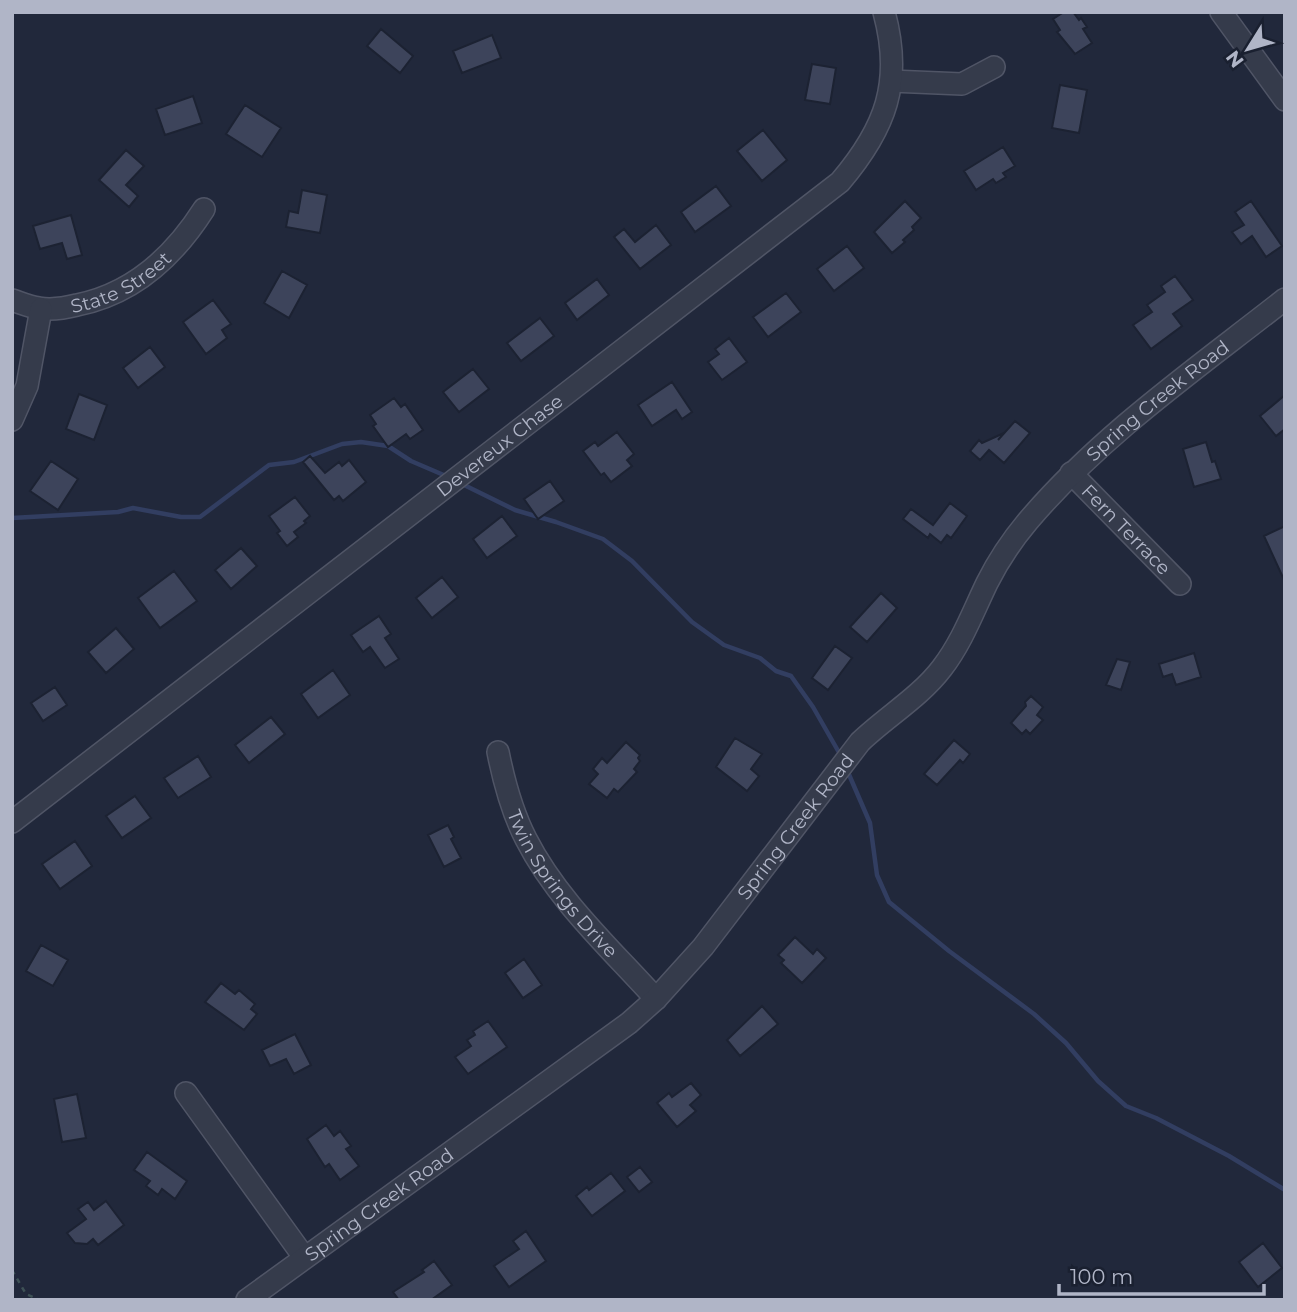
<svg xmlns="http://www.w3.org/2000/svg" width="1297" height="1312" viewBox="0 0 1297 1312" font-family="Montserrat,sans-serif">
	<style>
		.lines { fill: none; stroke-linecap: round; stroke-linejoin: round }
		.stream { stroke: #323e61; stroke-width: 4.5 }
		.building { fill: #3d445b; stroke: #1c2232; stroke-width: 2 }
		.minor-casing { stroke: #505566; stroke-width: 24 }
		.path { stroke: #3e5156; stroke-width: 2.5; stroke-dasharray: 5 5; stroke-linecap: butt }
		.minor { stroke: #353b4b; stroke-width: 21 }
		.labels { text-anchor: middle; stroke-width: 6; stroke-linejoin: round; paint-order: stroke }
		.street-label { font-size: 19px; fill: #b0b5c7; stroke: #1a2030 }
	</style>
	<rect width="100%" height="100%" fill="#21283b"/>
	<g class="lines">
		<path class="stream" d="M460 483 515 510 556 522 603 539 632 561 692 622 724 645 760 658 776 671 791 676 813 707 841 756
			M12 518 118 512 133 508 181 517H200L269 465 294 462 342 444 361 442 388 446 411 461 446 476
			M847 770 870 823 877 875 889 902 949 951 1034 1014 1066 1043 1098 1081 1126 1106 1156 1118 1229 1156 1285 1190"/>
	</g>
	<path class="building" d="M1064 12H1073L1079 20 1081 18 1087 27 1083 29 1092 43 1075 54 1057 32 1060 30 1053 19Z
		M381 29 413 56 400 73 367 46Z
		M492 35 501 58 462 73 453 51Z
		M812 64 836 68 830 104 805 100Z
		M1060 85 1087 90 1079 133 1052 128Z
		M193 96 202 123 165 135 156 109Z
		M245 105 281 128 262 157 226 134Z
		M763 130 787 160 762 181 737 151Z
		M1003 147 1015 166 1003 173 1006 177 996 183 993 179 976 190 964 171Z
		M126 150 144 166 126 185 138 196 129 207 99 180Z
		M716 186 731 206 695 232 681 212Z
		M302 190 327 195 320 233 286 227 289 211 298 213Z
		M905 201 921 218 912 227 914 230 903 240 905 242 892 253 874 232Z
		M1251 201 1282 246 1266 257 1252 236 1241 244 1232 232 1244 225 1235 212Z
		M71 215 82 255 67 259 62 243 40 249 33 226Z
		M656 225 671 245 640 269 614 237 624 229 635 242Z
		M847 246 864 268 834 291 817 269Z
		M282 271 307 285 289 318 264 303Z
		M1175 276 1193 300 1173 314 1182 326 1151 349 1133 325 1152 312 1147 305 1165 292 1161 286Z
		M597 279 609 295 577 320 565 303Z
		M786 293 801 312 768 337 753 317Z
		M213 300 231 324 222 330 227 338 206 354 183 322Z
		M540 318 554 336 521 361 507 343Z
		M729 338 747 362 722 380 708 362 719 354 715 349Z
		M150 347 165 367 138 388 123 368Z
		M473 369 489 389 459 412 443 392Z
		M672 382 692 412 682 419 676 410 652 426 638 405Z
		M79 394 107 405 94 440 66 429Z
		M1285 395V429L1276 436 1260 416Z
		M394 398 401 407 405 404 423 430 410 439 406 434 388 447 373 426 376 424 370 415Z
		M1015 421 1030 433 1004 463 989 450 980 460 970 451 979 440 982 443 1004 433 998 440Z
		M617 432 634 454 627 460 632 466 611 482 604 473 601 475 583 451 595 442 598 446Z
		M1206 442 1212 462 1215 461 1221 479 1194 487 1183 449Z
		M310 456 325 473 339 462 342 466 349 460 366 482 343 501 339 496 334 500 303 462Z
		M51 461 78 479 58 510 30 491Z
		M550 481 564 501 538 519 524 499Z
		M295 497 310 516 304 521 306 523 294 532 298 537 287 546 277 533 280 531 269 516Z
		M950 503 967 516 951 538 947 535 941 543 930 534 928 538 903 519 911 509 933 525Z
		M502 516 517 536 487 558 473 539Z
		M1285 526V582L1264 536Z
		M241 548 257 566 231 589 215 570Z
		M174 571 197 601 160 628 138 598Z
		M442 577 458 597 432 618 416 598Z
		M881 593 897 608 867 642 850 627Z
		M379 616 391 634 385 638 399 659 385 668 370 647 363 652 351 635Z
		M116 628 134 649 106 673 88 652Z
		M835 646 852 658 828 690 812 678Z
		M1194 653 1201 677 1176 685 1172 674 1163 677 1159 664Z
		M1117 659 1130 662 1121 690 1106 685Z
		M333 670 350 695 318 718 301 694Z
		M55 687 67 705 43 721 31 703Z
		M1031 696 1043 707 1037 715 1043 720 1030 734 1026 730 1022 734 1011 723 1026 706 1025 702Z
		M271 717 285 734 249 763 235 745Z
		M735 738 762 754 751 769 759 776 747 791 716 767Z
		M954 740 970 754 963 763 960 760 937 785 924 774Z
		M626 742 640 755 638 758 640 761 634 769 637 772 618 792 614 789 607 798 589 784 598 774 593 769 602 758 607 763Z
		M198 756 211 777 178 798 164 778Z
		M135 796 151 818 122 838 106 816Z
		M448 825 454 837 451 839 461 858 444 867 428 835Z
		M75 841 92 866 60 889 42 864Z
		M795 937 813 954 817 949 826 958 802 983 781 963 784 960 778 955Z
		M41 945 68 960 53 986 26 971Z
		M524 959 542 985 523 998 505 973Z
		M221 983 235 994 239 990 255 1004 251 1009 257 1014 244 1030 205 1002Z
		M762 1006 778 1024 740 1056 727 1040Z
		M488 1021 507 1047 468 1074 455 1057 471 1046 467 1040 475 1035 473 1031Z
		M295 1034 311 1065 294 1074 286 1059 270 1066 262 1050Z
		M691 1083 701 1095 690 1105 696 1111 677 1127 657 1103 669 1093 672 1097Z
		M77 1094 86 1138 62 1142 54 1099Z
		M326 1125 334 1136 340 1131 351 1146 346 1149 359 1166 340 1180 329 1164 325 1167 307 1139Z
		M147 1152 187 1181 175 1199 162 1189 158 1195 146 1186 150 1181 134 1170Z
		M640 1167 652 1182 639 1192 627 1177Z
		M611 1173 625 1191 592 1216 576 1196 587 1187 589 1190Z
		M106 1201 124 1225 98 1245 93 1239 87 1244 75 1243 67 1233 86 1219 78 1209 88 1202 94 1210Z
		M526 1231 546 1261 509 1287 494 1266 519 1249 513 1241Z
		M1263 1243 1282 1268 1258 1287 1239 1262Z
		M434 1261 452 1285 431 1300H399L393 1292 424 1272 422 1270Z"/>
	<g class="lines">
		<g class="minor-casing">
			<g id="minor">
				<path d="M1221 12 1285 100"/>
				<path d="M891 81 962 84 994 67"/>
				<path id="s1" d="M12 300C21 303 30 307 39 308 50 310 65 308 77 305 133 294 174 256 204 209"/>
				<path d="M12 420 27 386 41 309"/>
				<path id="s2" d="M1071 473 1180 584"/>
				<path id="s3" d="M498 752C504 782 512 812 526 839 557 900 611 949 656 999"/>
				<path id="s4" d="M12 822 840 182C886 128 903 82 884 12"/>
				<path d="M186 1093 304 1257"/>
				<path id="s5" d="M247 1300 629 1023 656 999 703 947 860 742C886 717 920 697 942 668 962 642 973 612 987 583 998 561 1012 540 1028 521 1101 435 1196 369 1285 299"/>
			</g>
		</g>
		<path class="path" d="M12 1270 26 1294 40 1300"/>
		<use href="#minor" class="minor"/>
	</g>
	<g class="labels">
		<g class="street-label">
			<text dy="7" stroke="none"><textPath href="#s1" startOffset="116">State Street</textPath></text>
			<text dy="7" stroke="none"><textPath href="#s5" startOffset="1295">Spring Creek Road</textPath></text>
			<text dy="7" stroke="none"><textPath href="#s4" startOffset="616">Devereux Chase</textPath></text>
			<text dy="7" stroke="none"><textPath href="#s2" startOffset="79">Fern Terrace</textPath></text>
			<text dy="7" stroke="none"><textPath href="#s5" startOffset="730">Spring Creek Road</textPath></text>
			<text dy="7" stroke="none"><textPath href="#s3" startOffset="149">Twin Springs Drive</textPath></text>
			<text dy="7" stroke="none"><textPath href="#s5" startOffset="163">Spring Creek Road</textPath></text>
		</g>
	</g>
	<rect width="1297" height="1312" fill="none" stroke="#b0b5c7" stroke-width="28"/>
	<g transform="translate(1248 49) rotate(233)" stroke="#1a2030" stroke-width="5" paint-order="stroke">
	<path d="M0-5L12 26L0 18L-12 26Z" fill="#b0b5c7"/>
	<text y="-10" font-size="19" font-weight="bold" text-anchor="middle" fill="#b0b5c7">N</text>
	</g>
	<path d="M1059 1284v10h205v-10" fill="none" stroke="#b0b5c7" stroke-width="3.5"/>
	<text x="1070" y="1284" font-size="21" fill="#b0b5c7" stroke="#1a2030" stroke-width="5" paint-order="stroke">100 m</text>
</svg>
